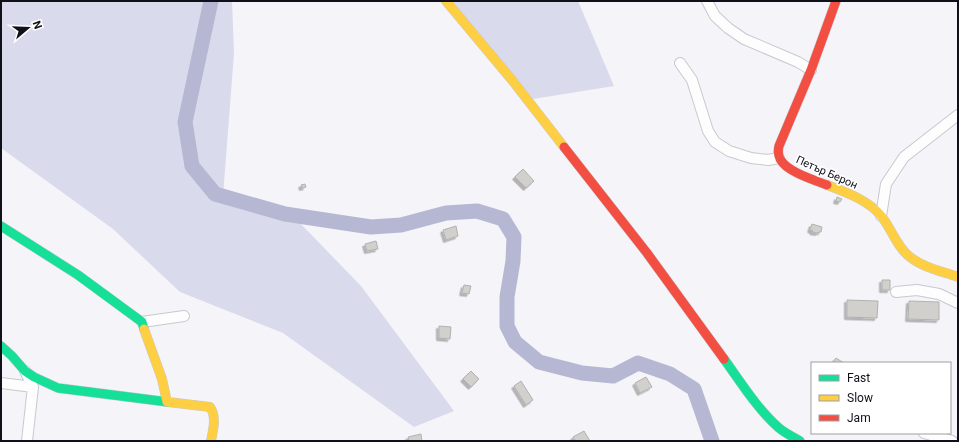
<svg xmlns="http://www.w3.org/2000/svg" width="959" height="442" viewBox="0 0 959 442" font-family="Roboto,sans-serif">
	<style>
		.green { fill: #d9daec }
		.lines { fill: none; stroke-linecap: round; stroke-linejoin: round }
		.river { stroke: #b6b8d3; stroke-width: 15 }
		.building { fill: #d2d0cc; stroke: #b3b1ae; filter: url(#shadow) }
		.street-casing { stroke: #c8c9d1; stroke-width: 12 }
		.fast-casing { stroke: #c8c9d1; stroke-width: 10 }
		.slow-casing { stroke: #c8c9d1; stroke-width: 10 }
		.jam-casing { stroke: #c8c9d1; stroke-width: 10 }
		.street { stroke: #fdfdfe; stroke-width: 10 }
		.fast { stroke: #16e098; stroke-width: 9 }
		.slow { stroke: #ffcf43; stroke-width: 9 }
		.jam { stroke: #f24e42; stroke-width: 9 }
		.labels { text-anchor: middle; stroke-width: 3.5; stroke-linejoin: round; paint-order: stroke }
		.street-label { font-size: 11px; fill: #10101b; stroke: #fff }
	</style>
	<defs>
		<filter id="shadow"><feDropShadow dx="-2.5" dy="2.5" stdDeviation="0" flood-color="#0004"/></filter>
	</defs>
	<rect width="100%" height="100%" fill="#f4f4f9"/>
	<path class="green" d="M1 1H232L234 53 223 196 298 221 361 286 454 411 414 427 283 333 180 292 113 229 1 148Z
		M446 1H578L614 86 527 100Z"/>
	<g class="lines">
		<path class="river" d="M211 1 185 122 192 166 215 194 285 214 371 227 401 225 446 213 477 211 503 219 514 237 513 261 507 297V326L515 342 539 362 582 373 613 376 638 363 670 374 694 389 712 441"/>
	</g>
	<path class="building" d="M523 169 534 181 526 188 515 177Z
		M305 184 306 187 302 188 301 185Z
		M837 197 842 199 840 202 836 201Z
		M812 224 822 227 821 232H819L818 233 812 232 813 231 810 230Z
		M456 226 458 236 446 240 443 230Z
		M376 241 378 249 367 251 365 244Z
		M882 280H890V290H882Z
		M464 285 471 286 469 294 462 293Z
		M847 300 878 301 877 318 847 317Z
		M909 301 939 302V320L908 319Z
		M439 326 451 327 450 339 439 338Z
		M836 358 844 363H832Z
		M471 371 479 379 471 387 463 379Z
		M646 377 652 387 640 393 635 383Z
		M521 381 533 400 526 405 514 386Z
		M584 431 590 441H576L573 437Z
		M421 434 422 441H409L408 437Z"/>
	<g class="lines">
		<g class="street-casing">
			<path id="street" d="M707 1 715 16 728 28 744 39 798 62 811 70
				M680 63 692 80 708 131 715 142 729 151 751 158 768 160 779 158
				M881 216 886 184 904 157 958 115
				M896 292 917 290 939 294 958 303
				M142 322 184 316
				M25 371 33 387 27 441
				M1 383 33 387
				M924 433 952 441"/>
		</g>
		<g class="fast-casing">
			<path id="fast" d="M1 226 78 275 142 322 144 329
				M1 346 12 356 25 371 34 377 58 388 168 402
				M724 359C740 381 758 410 779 428 785 433 793 437 800 441"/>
		</g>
		<g class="slow-casing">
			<path id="slow" d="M446 1 512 80 564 147
				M827 185C846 192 870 201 882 217 892 230 897 247 910 257 924 268 942 271 958 277
				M144 329 162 379 167 402
				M168 402 210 407C217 417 213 430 211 441"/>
		</g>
		<g class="jam-casing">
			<path id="jam" d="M564 147 647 253 724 359
				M827 185C814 180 787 172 780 159 778 155 778 150 779 146L811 70 836 1"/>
		</g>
		<use href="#street" class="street"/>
		<use href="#fast" class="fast"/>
		<use href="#slow" class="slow"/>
		<use href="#jam" class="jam"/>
	</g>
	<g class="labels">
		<g class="street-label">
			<text transform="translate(827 172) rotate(24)" y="4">Петър Берон</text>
		</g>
	</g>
	<rect width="959" height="442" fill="none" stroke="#10101b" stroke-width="4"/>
	<rect x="811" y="362" width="140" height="72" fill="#ffffff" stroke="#9f9fa4"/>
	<rect x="819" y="375" width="20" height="6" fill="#16e098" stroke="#9f9fa4"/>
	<text x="847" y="382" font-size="12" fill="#10101b">Fast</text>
	<rect x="819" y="395" width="20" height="6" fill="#ffcf43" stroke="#9f9fa4"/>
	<text x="847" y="402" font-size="12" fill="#10101b">Slow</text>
	<rect x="819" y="415" width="20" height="6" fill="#f24e42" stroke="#9f9fa4"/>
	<text x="847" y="422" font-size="12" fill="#10101b">Jam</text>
	<g transform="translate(28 28) rotate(71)" stroke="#ffffff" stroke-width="3" paint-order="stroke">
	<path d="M0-3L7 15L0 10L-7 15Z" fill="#10101b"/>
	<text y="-6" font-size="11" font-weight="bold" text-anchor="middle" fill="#10101b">N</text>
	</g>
</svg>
